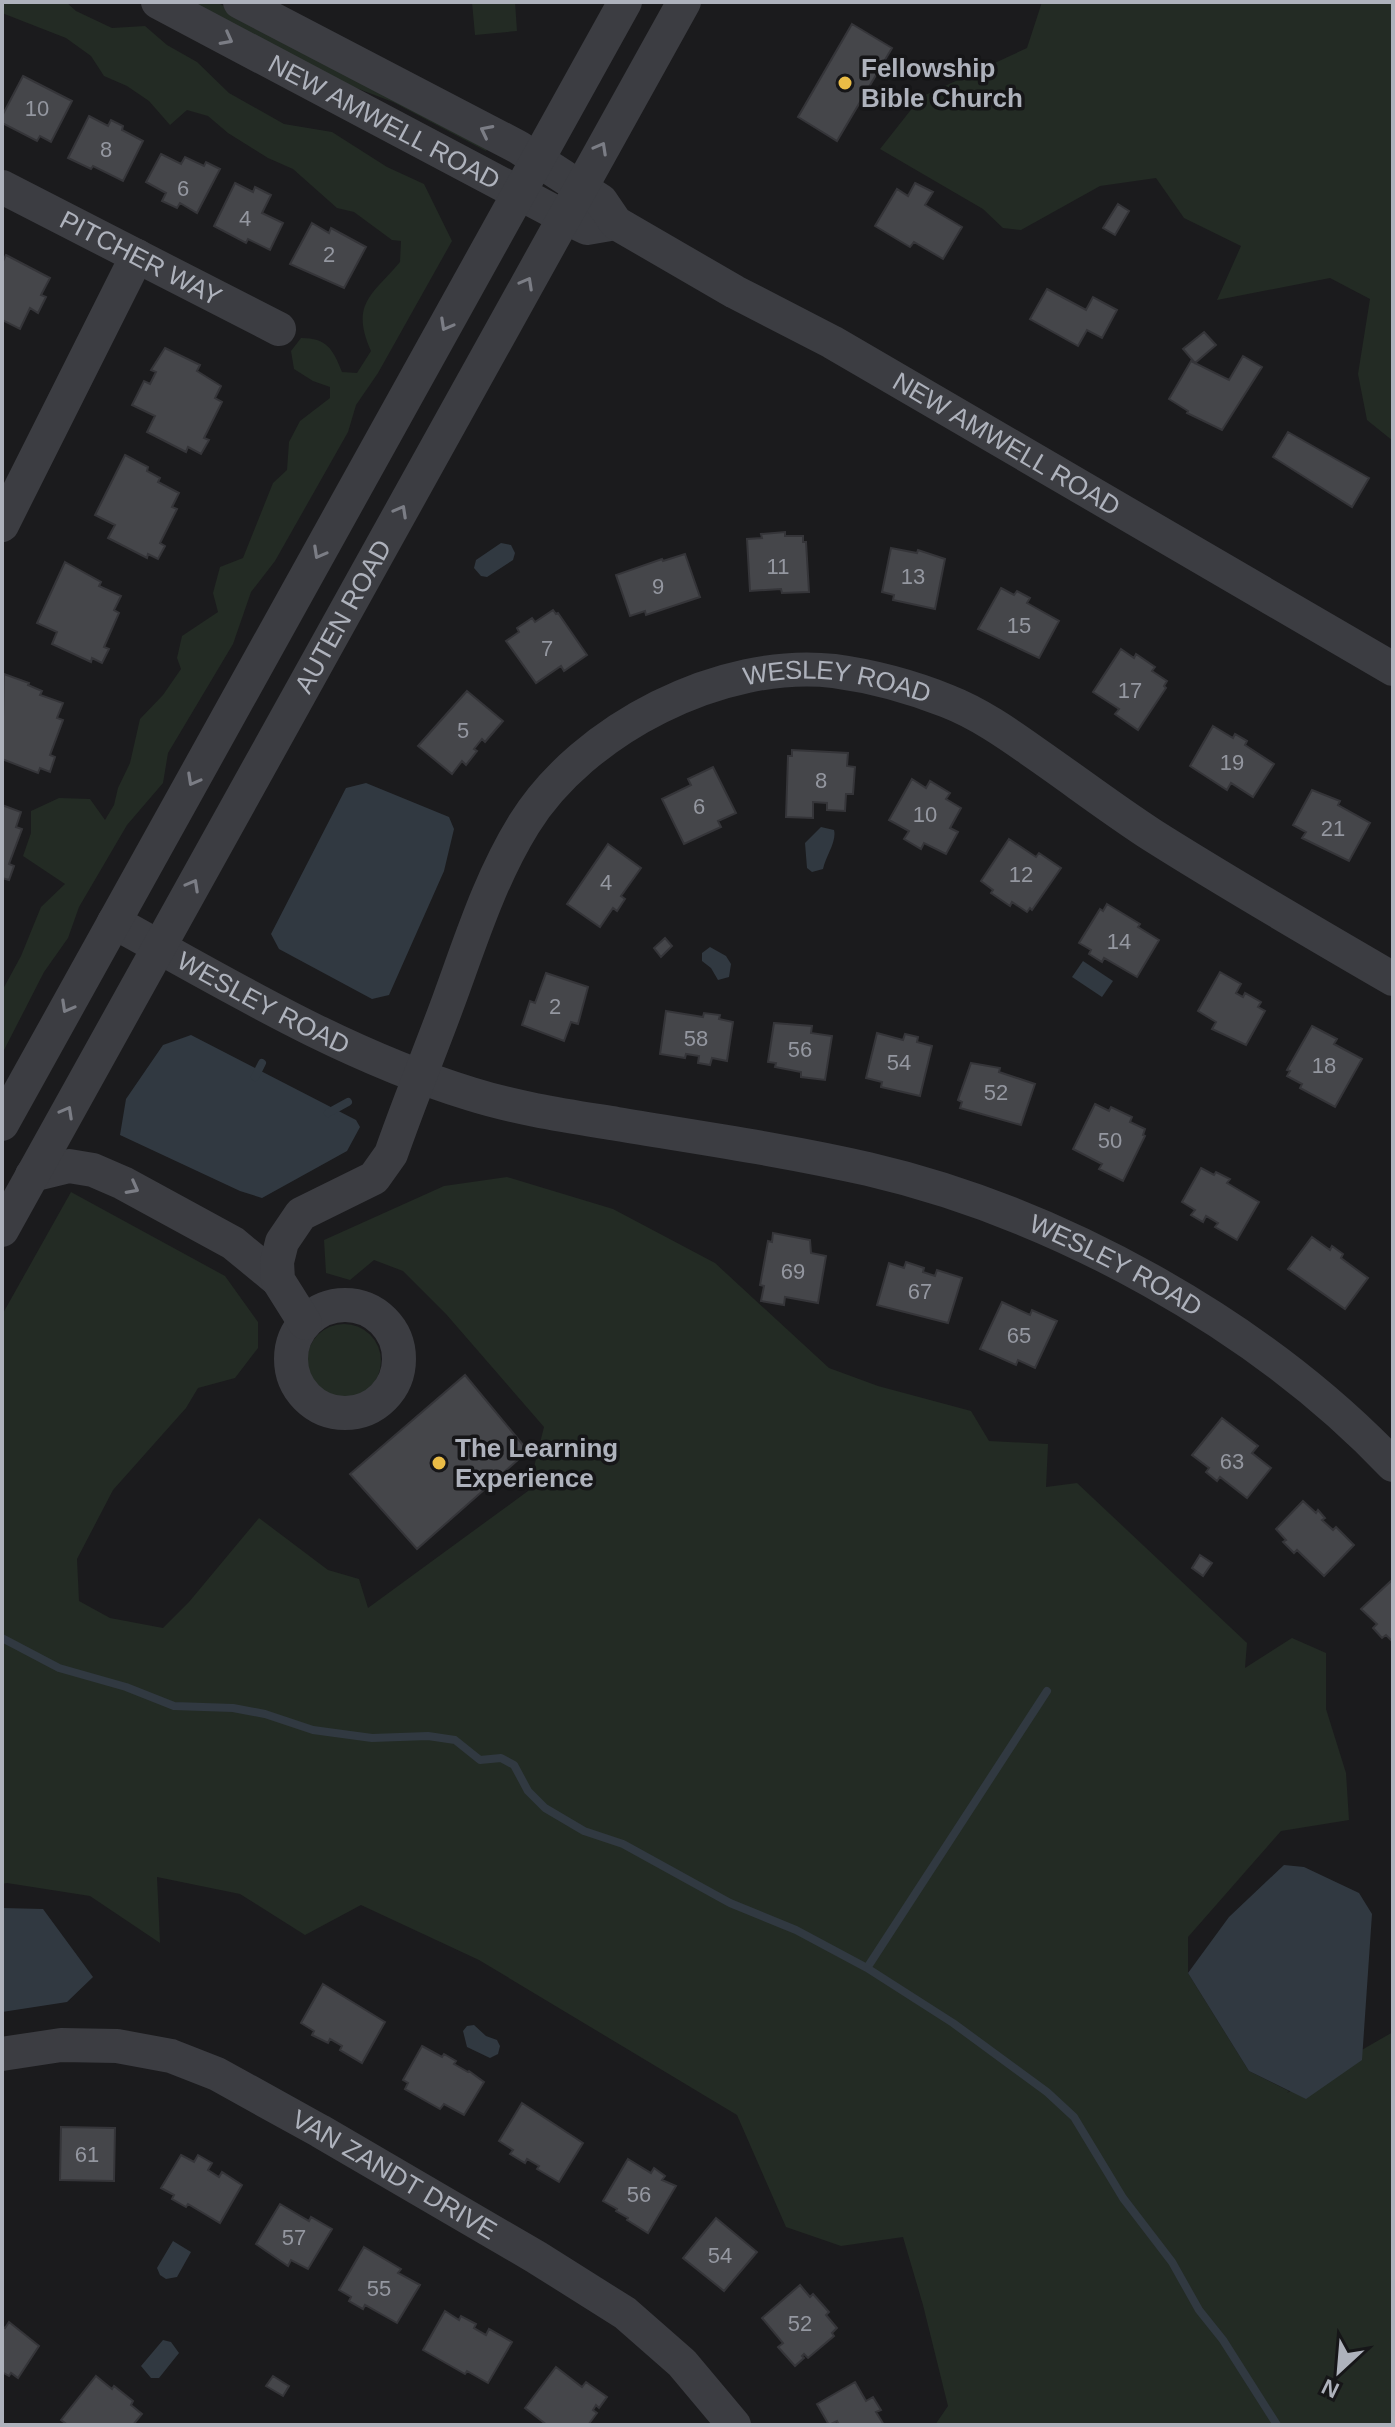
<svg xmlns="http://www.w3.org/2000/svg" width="1395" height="2427" viewBox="0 0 1395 2427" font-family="Helvetica,sans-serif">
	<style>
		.green { fill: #232b24 }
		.water { fill: #313941 }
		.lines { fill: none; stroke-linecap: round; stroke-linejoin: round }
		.stream { stroke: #313941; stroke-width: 8 }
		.building { fill: #45464a; stroke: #353539; stroke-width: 2 }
		.minor { stroke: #3c3d42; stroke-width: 34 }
		.oneway { stroke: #7b7d85 }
		.poi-dot { fill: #eabc46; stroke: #161618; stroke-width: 3 }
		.labels { text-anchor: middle; stroke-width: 7; stroke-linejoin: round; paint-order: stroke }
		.number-label { font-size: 22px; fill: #9497a0 }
		.poi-label { font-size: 26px; font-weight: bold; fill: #aeb2bc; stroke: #161618; text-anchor: start }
		.street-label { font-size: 26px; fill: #aeb2bc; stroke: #161618 }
	</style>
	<rect width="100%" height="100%" fill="#1b1b1d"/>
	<path class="green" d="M2 2H66L76 11 112 28 145 26 167 45 197 62 229 93 284 124 332 132 387 167 424 184 452 241 378 373 356 405 348 432 275 561 251 592 233 644 168 753 163 783 127 825 79 907 68 938 44 972 2 1054V991L21 956 41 907 65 884 23 856 31 833V811L59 798 90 799 105 820 114 805 118 788 130 763 140 719 163 695 181 669 177 658 182 636 218 612 213 593 220 567 243 558 273 483 287 470 289 442 300 421 330 398V387L313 381 294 369 291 351 301 338C327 338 333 349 342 372L357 373 371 351C350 304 372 295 400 262L401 241 392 240 354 212 337 208 293 169 268 158 228 133 208 116 187 110 170 125 149 101 127 86 104 76 91 56 66 38 2 13Z
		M179 2H216L490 144 486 151 393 102 314 72Z
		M472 2H515L517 31 475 35Z
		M1042 2H1393V441L1367 420 1358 374 1370 299 1330 278 1217 300 1241 246 1184 218 1156 178 1100 186 1021 230 1003 228 983 209 880 149 921 97 1027 48Z
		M507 1177 613 1209 715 1263 829 1368 878 1386 971 1411 989 1441 1048 1444 1046 1487 1077 1483 1247 1643 1245 1668 1292 1638 1326 1653V1709L1346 1773 1349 1820 1281 1831 1188 1937V1973L1249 2071 1289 2091 1287 2093 1393 2032V2425H935L948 2406 923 2305 903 2237 841 2246 786 2227 737 2115 479 1960 361 1905 305 1935 240 1894 157 1877 160 1943 90 1896 7 1883 2 1884V1315L71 1192 225 1276 258 1322V1348L235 1378 198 1388 186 1408 113 1490 77 1559 79 1601 110 1618 163 1628 189 1602 259 1518 328 1570 359 1579 368 1608 528 1491 544 1427 446 1314 403 1271 374 1260 350 1280 326 1273 324 1240 444 1186Z
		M307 1361a37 37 0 1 1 74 0a37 37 0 1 1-74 0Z"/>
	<path class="water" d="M501 543 511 545 515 553 513 560 487 577 481 576 474 568 476 560Z
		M366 783 449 817 454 829 444 871 389 995 372 999 279 949 271 934 346 788Z
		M821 827 834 830C837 841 826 856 823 869L812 872 807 868 805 843Z
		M710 947 726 956 731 964 729 977 718 980 711 968 702 961V953Z
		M1083 961 1113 981 1102 997 1072 977Z
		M191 1035 356 1120 360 1127 347 1151 262 1198 240 1191 120 1135 126 1099 163 1045Z
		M1284 1865 1304 1867 1359 1893 1372 1914 1362 2060 1306 2099 1249 2071 1188 1973 1229 1917Z
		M2 1908 43 1909 93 1977 67 2002 2 2012Z
		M474 2025 486 2036 497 2040 500 2046 498 2054 490 2058 467 2047 463 2031 467 2026Z
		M173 2241 191 2252 177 2277 166 2279 160 2275 157 2268Z
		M163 2340 171 2342 179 2353 159 2378H151L141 2366Z"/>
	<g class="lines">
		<path class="stream" d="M255 1077 262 1063
			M328 1113 348 1102
			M2 1638 59 1668 126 1687 174 1706 233 1708 265 1714 313 1730 372 1738 428 1736 455 1740 480 1760 501 1758 514 1765 528 1791 545 1808 584 1831 623 1844 730 1903 796 1930 867 1968 953 2023 1047 2092 1074 2117 1123 2198 1172 2262 1199 2310 1223 2340 1277 2425
			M867 1968 1047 1691"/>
	</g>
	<path class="building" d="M852 24 892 48 837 141 798 117Z
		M23 76 72 101 51 142 40 136 37 141 2 123V116Z
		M89 116 108 126 111 120 123 126 122 130 143 141 123 181 93 166 91 169 68 158Z
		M161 154 181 164 185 157 204 166 206 162 220 169 197 213 180 203 177 208 162 201 166 193 146 182Z
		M235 183 253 192 255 187 271 195 262 213 283 223 270 250 248 239 246 243 214 226Z
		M915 183 933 192 925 205 962 227 943 259 914 242 910 247 875 226 897 189 908 196Z
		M1118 204 1129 211 1115 235 1103 228Z
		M312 223 329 233 331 228 366 247 344 288 290 264Z
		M6 255 50 278 41 295 46 297 38 313 30 308 20 329 2 320V263Z
		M1047 289 1086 310 1093 297 1117 310 1102 338 1087 330 1078 346 1030 319Z
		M1204 332 1216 345 1195 363 1183 349Z
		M165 348 200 365 197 371 221 386 215 398 222 402 204 438 209 440 201 454 188 447 186 452 147 432 155 416 132 405 144 381 150 384 156 372 151 370Z
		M1243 356 1262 367 1222 430 1187 413 1188 411 1169 399 1191 361 1229 380Z
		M1288 432 1369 478 1352 507 1273 457Z
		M125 455 148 467 147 471 160 478 158 482 179 493 172 507 177 509 160 543 165 546 158 559 148 554 147 558 108 538 115 525 95 515Z
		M785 532V536H803V542H806L809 592 782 593 781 589 750 591 747 539 762 538 761 534Z
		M891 548 917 553 918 550 945 559 935 609 893 600 894 595 882 592Z
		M685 554 700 597 646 615 645 611 630 616 616 575 662 559 663 561Z
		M65 562 101 582 99 586 121 596 114 610 119 613 104 647 109 649 102 663 92 658 91 662 52 644 57 632 37 623Z
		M1001 588 1014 595 1017 591 1030 598 1027 603 1059 621 1039 658 978 629Z
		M553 610 556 614 558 613 587 655 564 671 561 666 536 683 506 641 519 632 517 628 532 618 535 622Z
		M1121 649 1134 658 1136 654 1155 667 1152 671 1167 681 1164 686 1166 688 1138 730 1115 714 1119 709 1093 692Z
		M4 674 29 683 28 685 42 691 40 695 63 703 57 718 63 720 50 755 55 757 50 772 40 768 38 773 2 759Z
		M467 691 503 721 485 742 482 739 474 749 477 751 466 765 462 761 452 774 418 746Z
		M1213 726 1233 738 1235 734 1247 741 1245 745 1274 764 1253 797 1231 783 1227 790 1190 766Z
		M792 750 848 753 847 766 855 767 853 794H846L845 811 827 810V803L813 802V818L786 817 788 756H792Z
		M713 767 736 813 718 821 721 827 684 844 662 799 691 785 688 779Z
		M912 779 926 788 930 781 950 793 946 799 961 808 950 828 958 832 946 854 924 843 921 849 904 839 909 831 889 820Z
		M1312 790 1340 801 1338 805 1370 823 1349 861 1302 838 1306 832 1293 825Z
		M2 805 21 812 16 827 22 829 9 864 14 866 9 880 2 878Z
		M1009 839 1036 857 1039 853 1061 868 1032 910 1030 908 1027 912 1012 902 1010 906 991 893 993 890 981 881Z
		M608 844 641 868 621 896 625 899 617 911 613 908 600 927 567 904Z
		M1107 904 1140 924 1138 927 1159 940 1137 977 1104 958 1102 962 1089 954 1091 950 1079 943 1100 909 1103 911Z
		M665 938 672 946 661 957 654 948Z
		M1220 972 1241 984 1236 993 1243 997 1245 993 1261 1002 1258 1007 1265 1011 1246 1045 1212 1029 1216 1022 1198 1011Z
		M546 973 588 987 578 1024 571 1022 564 1041 522 1025 530 1001 535 1003Z
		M666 1011 703 1017 704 1013 720 1015 719 1019 733 1022 727 1061 712 1058 710 1065 698 1063 699 1056 686 1054 685 1058 660 1054Z
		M774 1023 812 1026 811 1033 832 1036 825 1080 801 1077V1072L775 1067 776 1063 768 1062Z
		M1312 1026 1337 1039 1334 1044 1362 1059 1335 1107 1300 1088 1302 1084 1287 1076 1290 1071 1287 1070Z
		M877 1033 903 1040 905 1034 918 1037 917 1042 932 1046 920 1096 881 1087 882 1082 866 1078Z
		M971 1063 1000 1068 999 1072 1035 1084 1021 1125 960 1108 962 1102 958 1100Z
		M1095 1104 1109 1111 1111 1107 1132 1117 1130 1122 1145 1129 1143 1135 1145 1136 1123 1181 1099 1169 1102 1164 1073 1149Z
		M1201 1168 1214 1175 1216 1172 1230 1179 1227 1183 1259 1202 1237 1240 1215 1227 1218 1223 1206 1216 1203 1222 1191 1215 1195 1210 1182 1202Z
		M773 1233 810 1240 811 1253 826 1256 818 1303 785 1297 784 1305 761 1301 764 1286 760 1285 768 1241 772 1242Z
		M1312 1237 1330 1250 1332 1246 1343 1254 1341 1258 1368 1278 1345 1309 1288 1269Z
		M906 1262 924 1268 923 1272 935 1276 937 1270 962 1278 948 1323 877 1305 889 1263 904 1268Z
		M1002 1302 1030 1315 1032 1310 1057 1321 1035 1368 1018 1360 1016 1365 980 1349Z
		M465 1375 528 1451 417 1549 350 1474Z
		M1222 1418 1258 1446 1252 1453 1271 1468 1247 1498 1220 1477 1217 1481 1206 1472 1209 1468 1192 1455Z
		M1303 1501 1316 1513 1318 1510 1325 1518 1322 1520 1333 1530 1336 1527 1354 1545 1324 1576 1297 1550 1294 1553 1283 1542 1286 1540 1276 1529Z
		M1200 1555 1212 1563 1203 1576 1192 1568Z
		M1391 1581 1393 1583V1642L1386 1635 1382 1638 1373 1628 1377 1624 1361 1609Z
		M323 1984 385 2022 362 2063 340 2050 342 2046 330 2039 328 2043 312 2035 314 2031 301 2023Z
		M422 2046 442 2057 444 2054 456 2061 454 2064 468 2072 469 2071 484 2082 464 2115 444 2104 440 2109 405 2089 408 2083 403 2080Z
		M522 2103 583 2143 559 2182 537 2169 539 2166 527 2159 525 2163 510 2154 513 2150 499 2141Z
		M61 2127 115 2128 114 2181 60 2180Z
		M181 2155 194 2162 198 2155 212 2163 208 2170 219 2177 222 2172 242 2185 220 2223 188 2204 186 2207 172 2199 174 2195 161 2188Z
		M628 2159 651 2173 654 2168 665 2176 662 2180 676 2186 648 2233 627 2220 628 2218 616 2211 617 2209 603 2201Z
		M280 2204 309 2221 311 2217 332 2229 308 2269 291 2260 288 2266 256 2244Z
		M716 2218 757 2252 724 2291 683 2258Z
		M364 2247 401 2269 398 2273 420 2285 397 2323 365 2305 363 2309 349 2301 351 2297 339 2290Z
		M800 2285 810 2297 813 2294 829 2312 826 2315 837 2328 832 2333 834 2336 808 2358 804 2354 802 2356 804 2358 795 2366 778 2347 783 2343 762 2318Z
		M445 2311 459 2320 461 2316 476 2324 474 2328 486 2335 489 2329 512 2342 488 2383 467 2371 465 2374 423 2350Z
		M9 2322 39 2346 18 2378 11 2373 9 2376 2 2372V2326L5 2328Z
		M556 2367 582 2387 586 2382 607 2397 599 2408 596 2405 593 2410 597 2413 588 2425H547L525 2408Z
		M96 2376 112 2389 114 2386 133 2401 131 2405 142 2414 133 2425H68L61 2420Z
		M273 2376 289 2386 283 2396 266 2386Z
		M855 2382 866 2401 873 2397 881 2410 876 2412 884 2425H839L837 2421 829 2425 817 2404Z"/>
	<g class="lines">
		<g class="minor">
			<path id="s1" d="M158 2 564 217 587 228 616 223"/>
			<path id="s2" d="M240 2 518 147 601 201 616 223 735 292 832 342 1393 669"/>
			<path id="s3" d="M2 187 279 329"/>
			<path d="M2 525 137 256"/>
			<path id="s4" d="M114 922C230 986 344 1055 471 1094 519 1109 568 1116 617 1124 701 1138 785 1150 868 1169 1057 1213 1259 1324 1393 1465"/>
			<path d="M2 1124 625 2"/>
			<path d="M32 1175 69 1166 93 1170 123 1183 233 1243 278 1280"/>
			<path id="s5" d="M2 1230 684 2"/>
			<circle cx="345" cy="1359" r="54"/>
			<path id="s6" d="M305 1323 278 1280 277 1262 282 1242 301 1214 374 1178 391 1154C409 1102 430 1052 449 1000 471 940 490 879 524 824 583 729 722 658 834 671 871 676 912 687 947 701 978 713 1007 733 1035 753 1074 780 1112 809 1152 835 1231 885 1312 932 1393 979"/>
			<path id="s7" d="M2 2054 61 2045 117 2046 171 2056 217 2074 320 2131 536 2257 625 2313 682 2363 734 2425"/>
		</g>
	</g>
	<defs><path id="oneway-chevron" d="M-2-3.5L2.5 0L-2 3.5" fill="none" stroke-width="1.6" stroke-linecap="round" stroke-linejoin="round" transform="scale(2)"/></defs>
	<g class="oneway">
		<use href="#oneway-chevron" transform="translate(227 39) rotate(28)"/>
		<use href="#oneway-chevron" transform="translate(486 131) rotate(-153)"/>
		<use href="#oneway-chevron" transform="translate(601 148) rotate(-61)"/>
		<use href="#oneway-chevron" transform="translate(527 283) rotate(-61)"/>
		<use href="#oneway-chevron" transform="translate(446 325) rotate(119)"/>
		<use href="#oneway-chevron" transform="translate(401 511) rotate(-61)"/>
		<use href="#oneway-chevron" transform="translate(319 553) rotate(119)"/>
		<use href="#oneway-chevron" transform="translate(193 780) rotate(119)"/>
		<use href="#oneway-chevron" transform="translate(193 885) rotate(-61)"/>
		<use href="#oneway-chevron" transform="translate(67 1007) rotate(119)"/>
		<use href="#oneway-chevron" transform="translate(67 1112) rotate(-61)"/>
		<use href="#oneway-chevron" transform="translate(133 1188) rotate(28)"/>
	</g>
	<g class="poi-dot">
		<circle cx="845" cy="83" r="8"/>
		<circle cx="439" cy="1463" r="8"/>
	</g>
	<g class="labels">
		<g class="number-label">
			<text x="37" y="116">10</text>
			<text x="106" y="157">8</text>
			<text x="183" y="196">6</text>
			<text x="245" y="226">4</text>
			<text x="329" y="262">2</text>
			<text x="778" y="574">11</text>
			<text x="913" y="584">13</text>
			<text x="658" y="594">9</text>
			<text x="1019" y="633">15</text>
			<text x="547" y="656">7</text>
			<text x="1130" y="698">17</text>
			<text x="463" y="738">5</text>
			<text x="1232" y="770">19</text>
			<text x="821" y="788">8</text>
			<text x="699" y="814">6</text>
			<text x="925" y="822">10</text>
			<text x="1333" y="836">21</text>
			<text x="1021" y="882">12</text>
			<text x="606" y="890">4</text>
			<text x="1119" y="949">14</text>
			<text x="555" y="1014">2</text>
			<text x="696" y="1046">58</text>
			<text x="800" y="1057">56</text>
			<text x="899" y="1070">54</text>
			<text x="1324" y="1073">18</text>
			<text x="996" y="1100">52</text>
			<text x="1110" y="1148">50</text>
			<text x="793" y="1279">69</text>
			<text x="920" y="1299">67</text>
			<text x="1019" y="1343">65</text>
			<text x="1232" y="1469">63</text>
			<text x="87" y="2162">61</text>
			<text x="639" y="2202">56</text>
			<text x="294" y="2245">57</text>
			<text x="720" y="2263">54</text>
			<text x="379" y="2296">55</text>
			<text x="800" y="2331">52</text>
		</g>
		<g class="poi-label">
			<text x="861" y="77">Fellowship<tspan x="861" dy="30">Bible Church</tspan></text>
			<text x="455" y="1457">The Learning<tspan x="455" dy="30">Experience</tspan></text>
		</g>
		<g class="street-label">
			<text dy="9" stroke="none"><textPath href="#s1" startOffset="256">NEW AMWELL ROAD</textPath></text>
			<text dy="9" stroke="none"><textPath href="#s3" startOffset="156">PITCHER WAY</textPath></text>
			<text dy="9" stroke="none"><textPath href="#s2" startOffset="888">NEW AMWELL ROAD</textPath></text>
			<text dy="9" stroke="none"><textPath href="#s5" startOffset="702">AUTEN ROAD</textPath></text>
			<text dy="9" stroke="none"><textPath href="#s6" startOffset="956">WESLEY ROAD</textPath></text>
			<text dy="9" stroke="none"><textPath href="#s4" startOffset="170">WESLEY ROAD</textPath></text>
			<text dy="9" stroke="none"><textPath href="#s4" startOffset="1068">WESLEY ROAD</textPath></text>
			<text dy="9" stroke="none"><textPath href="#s7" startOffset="424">VAN ZANDT DRIVE</textPath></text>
		</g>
	</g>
	<rect width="1395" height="2427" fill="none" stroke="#aeb2bc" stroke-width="8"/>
	<g transform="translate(1339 2371) rotate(206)" stroke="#161618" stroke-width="6" paint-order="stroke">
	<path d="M0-6L14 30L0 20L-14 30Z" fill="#aeb2bc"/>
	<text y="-12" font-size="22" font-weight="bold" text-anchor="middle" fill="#aeb2bc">N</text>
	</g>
</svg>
